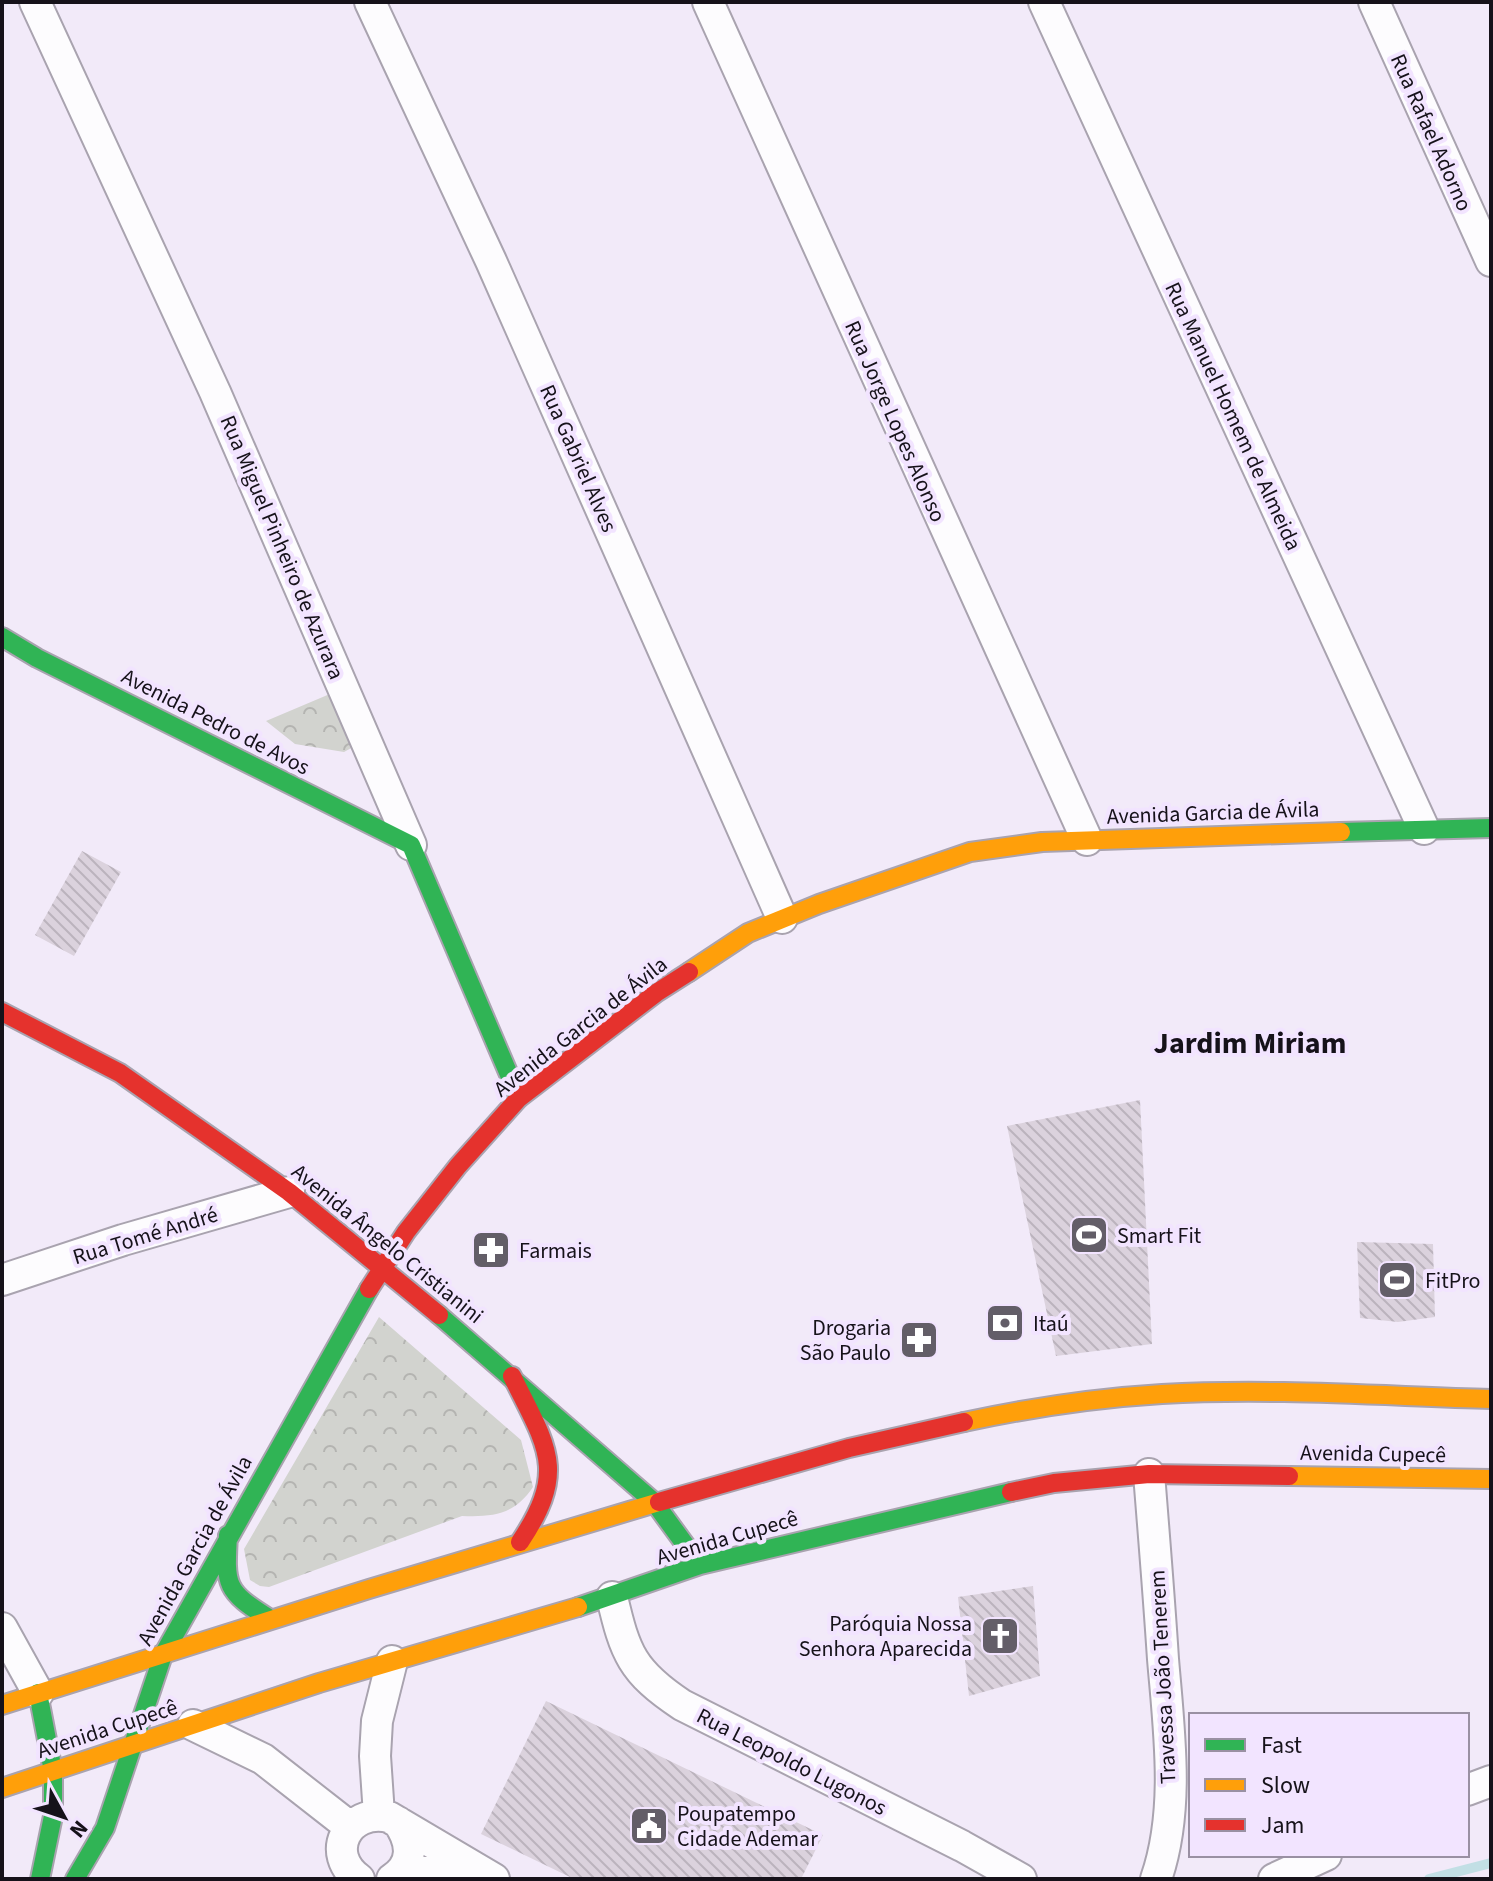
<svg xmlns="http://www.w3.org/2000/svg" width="1493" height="1881" viewBox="0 0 1493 1881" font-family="'Source Sans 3',sans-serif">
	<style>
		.forest { fill: url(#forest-crowns) }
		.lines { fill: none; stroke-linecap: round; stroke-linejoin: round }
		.stream { stroke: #c2dfe5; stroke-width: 10 }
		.building { fill: url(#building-back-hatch) }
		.street-casing { stroke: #a9a3af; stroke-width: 34 }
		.fast-casing { stroke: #a9a3af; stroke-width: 22 }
		.slow-casing { stroke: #a9a3af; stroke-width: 22 }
		.jam-casing { stroke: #a9a3af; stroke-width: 22 }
		.street { stroke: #fdfcfe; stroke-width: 30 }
		.fast { stroke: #30b455; stroke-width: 18 }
		.slow { stroke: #ff9f0a; stroke-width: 18 }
		.jam { stroke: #e5322d; stroke-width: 18 }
		.labels { text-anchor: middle; stroke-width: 8; stroke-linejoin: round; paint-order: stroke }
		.street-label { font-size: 22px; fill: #16121a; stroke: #f2e4ff }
		.poi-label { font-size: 22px; fill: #16121a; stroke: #f2e4ff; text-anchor: start }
		.district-label { font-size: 30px; font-weight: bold; fill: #16121a; stroke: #f2e4ff }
	</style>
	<defs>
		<pattern id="forest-crowns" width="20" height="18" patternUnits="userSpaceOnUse" patternTransform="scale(2)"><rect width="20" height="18" fill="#d2d3cf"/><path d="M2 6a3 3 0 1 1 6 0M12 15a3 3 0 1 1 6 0" fill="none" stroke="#b4b4b1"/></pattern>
		<pattern id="building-back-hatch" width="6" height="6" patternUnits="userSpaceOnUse" patternTransform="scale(2)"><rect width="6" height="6" fill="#dbd2dd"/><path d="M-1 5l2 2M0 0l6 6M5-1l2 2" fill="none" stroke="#bbb3bd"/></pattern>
	</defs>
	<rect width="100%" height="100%" fill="#f2eaf9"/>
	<path class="forest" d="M344 688 364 741 344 752 295 744 266 721Z
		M379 1317 521 1440 533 1487C514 1515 494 1517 462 1516L269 1587 260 1586 250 1580 244 1549Z"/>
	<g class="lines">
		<path class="stream" d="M1429 1879 1491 1863"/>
	</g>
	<path class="building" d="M82 851 121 872 74 956 35 935Z
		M1140 1100 1152 1344 1056 1356 1007 1126Z
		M1357 1242 1433 1244 1435 1317 1398 1322 1360 1318Z
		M1033 1586 1040 1676 969 1696 958 1597Z
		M546 1701 823 1835 801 1879H574L481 1834Z"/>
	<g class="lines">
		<g class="street-casing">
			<path id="street" d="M35 2 215 392 411 845
				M370 2 491 261 782 918
				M708 2 1087 840
				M1044 2 1424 829
				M1374 2 1491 261
				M2 1280 123 1240 289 1192
				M1149 1474C1154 1536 1159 1597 1163 1659 1169 1731 1180 1810 1156 1879
				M612 1597C625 1653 632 1672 682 1705L962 1846 1021 1879
				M2 1628 38 1693
				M193 1725 263 1759 350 1827
				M1467 1790 1491 1781
				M379 1815 375 1756 377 1721 392 1661
				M404 1868 467 1879
				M359 1879C324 1854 347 1808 389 1817L494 1879
				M392 1879C415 1864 412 1842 398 1822
				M1274 1879 1326 1855"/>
		</g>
		<g class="fast-casing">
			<path id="fast" d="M2 637 37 658 411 845 519 1098
				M1341 832 1491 828
				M439 1315 654 1502 700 1565
				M228 1535C225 1586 225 1591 270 1619
				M578 1607 700 1565 1011 1492
				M38 1693 53 1771V1816L40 1879
				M75 1879 105 1828 163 1655 369 1289"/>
		</g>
		<g class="slow-casing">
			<path id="slow" d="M689 972 748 933 819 904 970 852 1042 842 1341 832
				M964 1422C1029 1408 1096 1398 1162 1394 1272 1388 1382 1396 1491 1399
				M1289 1476 1491 1479
				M2 1705 369 1589 659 1502
				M2 1788 319 1683 578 1607"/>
		</g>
		<g class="jam-casing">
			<path id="jam" d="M2 1012 120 1073 289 1192 439 1315
				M369 1289 406 1232 458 1166 519 1098 656 993 689 972
				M512 1376C547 1447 568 1470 520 1542
				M1011 1492 1054 1483 1149 1474 1289 1476
				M659 1502 849 1448 964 1422"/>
		</g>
		<use href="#street" class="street"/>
		<use href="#fast" class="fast"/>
		<use href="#slow" class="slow"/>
		<use href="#jam" class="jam"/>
	</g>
	<defs>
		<g id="stadium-square" transform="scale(2)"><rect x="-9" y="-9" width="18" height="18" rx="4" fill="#635e68" stroke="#f2e4ff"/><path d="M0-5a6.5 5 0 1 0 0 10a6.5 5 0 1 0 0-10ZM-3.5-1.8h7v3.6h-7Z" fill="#fff"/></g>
		<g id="pharmacy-square" transform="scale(2)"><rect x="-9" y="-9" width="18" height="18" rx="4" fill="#635e68" stroke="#f2e4ff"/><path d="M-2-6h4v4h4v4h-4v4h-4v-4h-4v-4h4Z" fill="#fff"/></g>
		<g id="bank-square" transform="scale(2)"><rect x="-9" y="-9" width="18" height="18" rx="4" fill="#635e68" stroke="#f2e4ff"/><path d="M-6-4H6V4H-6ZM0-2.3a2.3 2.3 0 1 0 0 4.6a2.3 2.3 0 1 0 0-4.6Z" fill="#fff"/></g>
		<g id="church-square" transform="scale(2)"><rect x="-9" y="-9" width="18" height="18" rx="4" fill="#635e68" stroke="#f2e4ff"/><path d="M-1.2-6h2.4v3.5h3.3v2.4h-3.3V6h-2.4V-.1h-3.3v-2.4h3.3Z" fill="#fff"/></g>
		<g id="civic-square" transform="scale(2)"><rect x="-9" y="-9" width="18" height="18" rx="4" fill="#635e68" stroke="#f2e4ff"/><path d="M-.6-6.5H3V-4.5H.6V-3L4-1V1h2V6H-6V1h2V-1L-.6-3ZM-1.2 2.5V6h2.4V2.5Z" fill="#fff"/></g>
	</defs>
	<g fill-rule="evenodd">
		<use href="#stadium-square" x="1089" y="1235"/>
		<use href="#pharmacy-square" x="491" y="1250"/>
		<use href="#stadium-square" x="1397" y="1280"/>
		<use href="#bank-square" x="1005" y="1323"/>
		<use href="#pharmacy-square" x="919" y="1340"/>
		<use href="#church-square" x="1000" y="1636"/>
		<use href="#civic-square" x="649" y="1826"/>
	</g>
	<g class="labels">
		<g class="street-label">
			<text transform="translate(1432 132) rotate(66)" y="8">Rua Rafael Adorno</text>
			<text transform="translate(1234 416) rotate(65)" y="8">Rua Manuel Homem de Almeida</text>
			<text transform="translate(896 421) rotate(66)" y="8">Rua Jorge Lopes Alonso</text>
			<text transform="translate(579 458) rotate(66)" y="8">Rua Gabriel Alves</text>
			<text transform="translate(283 547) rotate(67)" y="8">Rua Miguel Pinheiro de Azurara</text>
			<text transform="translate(216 721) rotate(27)" y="8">Avenida Pedro de Avos</text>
			<text transform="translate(1213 812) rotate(-2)" y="8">Avenida Garcia de Ávila</text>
			<text transform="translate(580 1026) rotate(-38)" y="8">Avenida Garcia de Ávila</text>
			<text transform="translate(145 1235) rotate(-17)" y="8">Rua Tomé André</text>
			<text transform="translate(388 1243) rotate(39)" y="8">Avenida Ângelo Cristianini</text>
			<text transform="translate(1373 1453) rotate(1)" y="8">Avenida Cupecê</text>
			<text transform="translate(727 1537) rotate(-16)" y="8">Avenida Cupecê</text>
			<text transform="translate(194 1550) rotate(-61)" y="8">Avenida Garcia de Ávila</text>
			<text transform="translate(1162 1677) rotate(-93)" y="8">Travessa João Tenerem</text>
			<text transform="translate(107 1728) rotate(-18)" y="8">Avenida Cupecê</text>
			<text transform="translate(792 1761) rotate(27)" y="8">Rua Leopoldo Lugonos</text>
		</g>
		<g class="poi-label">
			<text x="1117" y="1243">Smart Fit</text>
			<text x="519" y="1258">Farmais</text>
			<text x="1425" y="1288">FitPro</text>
			<text x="1033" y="1331">Itaú</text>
			<text x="891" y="1335" text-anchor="end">Drogaria<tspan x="891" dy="25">São Paulo</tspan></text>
			<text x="972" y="1631" text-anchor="end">Paróquia Nossa<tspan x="972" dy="25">Senhora Aparecida</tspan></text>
			<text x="677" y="1821">Poupatempo<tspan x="677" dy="25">Cidade Ademar</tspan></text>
		</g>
		<g class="district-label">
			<text x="1250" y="1053">Jardim Miriam</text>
		</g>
	</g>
	<rect width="1493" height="1881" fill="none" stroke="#16121a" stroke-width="8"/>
	<rect x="1189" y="1713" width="280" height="144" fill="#f2e4ff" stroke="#9a90a3" stroke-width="2"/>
	<rect x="1205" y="1739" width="40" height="12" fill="#30b455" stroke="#9a90a3" stroke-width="2"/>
	<text x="1261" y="1753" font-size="24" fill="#16121a">Fast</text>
	<rect x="1205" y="1779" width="40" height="12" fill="#ff9f0a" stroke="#9a90a3" stroke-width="2"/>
	<text x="1261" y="1793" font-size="24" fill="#16121a">Slow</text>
	<rect x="1205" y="1819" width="40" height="12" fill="#e5322d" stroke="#9a90a3" stroke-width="2"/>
	<text x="1261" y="1833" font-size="24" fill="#16121a">Jam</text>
	<g transform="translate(64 1817) rotate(130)" stroke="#f2e4ff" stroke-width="6" paint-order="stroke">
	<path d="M0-6L14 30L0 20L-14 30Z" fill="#16121a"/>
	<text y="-12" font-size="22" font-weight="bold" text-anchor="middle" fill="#16121a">N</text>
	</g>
</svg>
